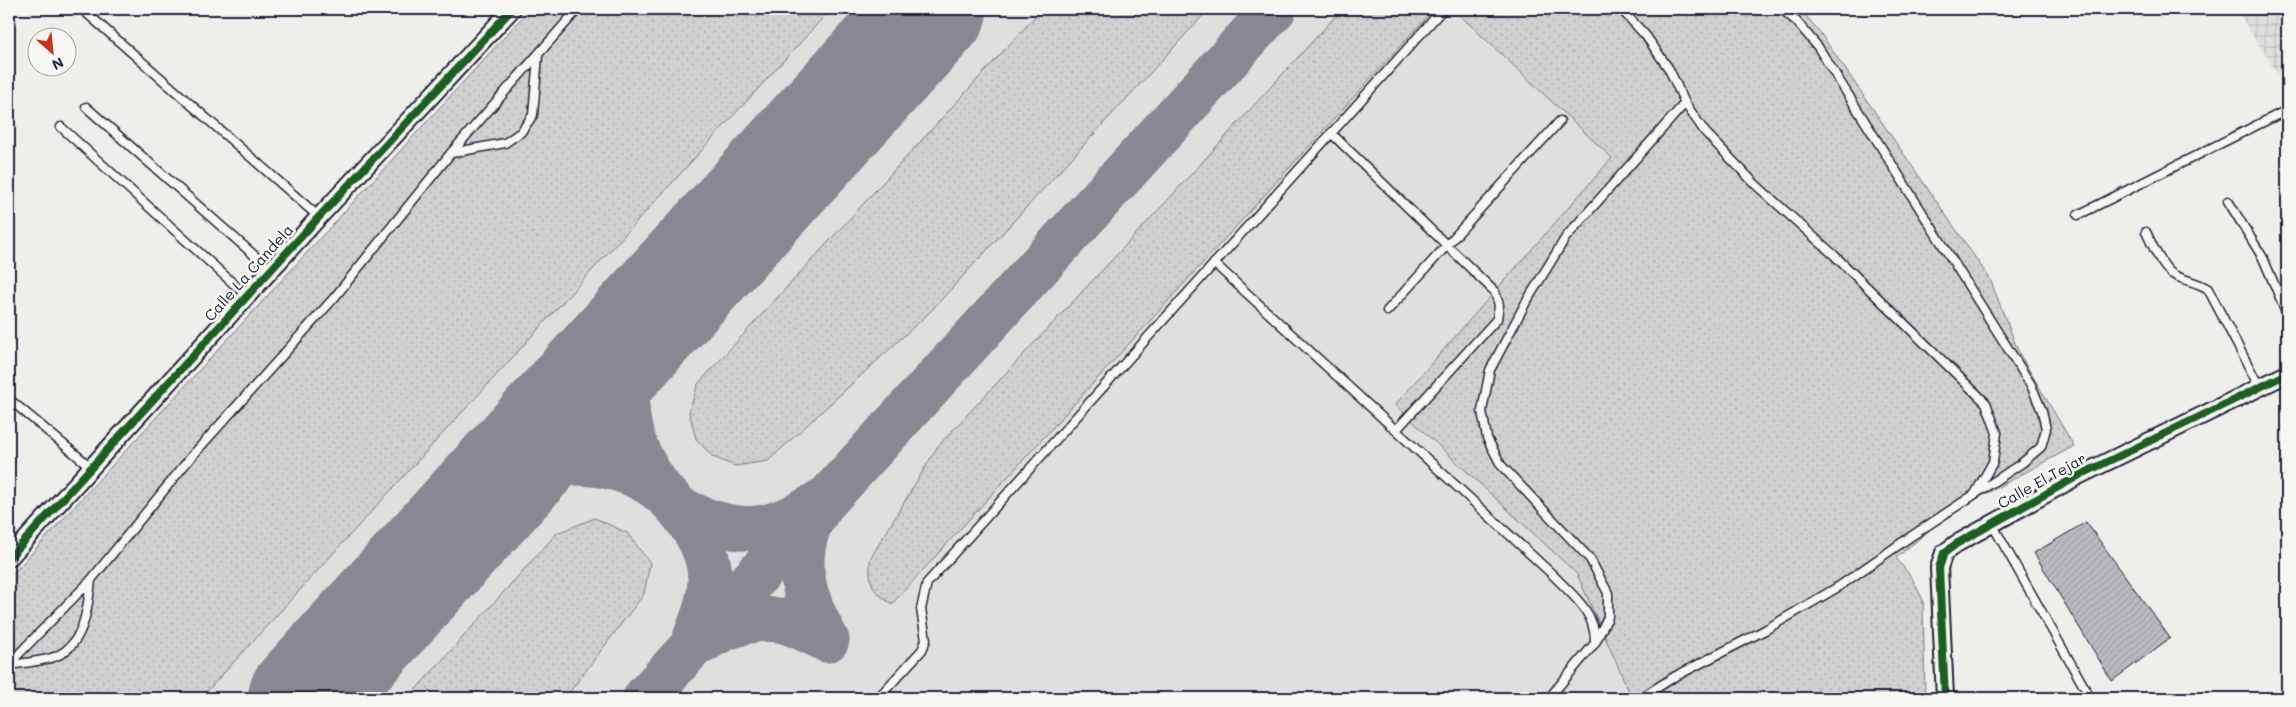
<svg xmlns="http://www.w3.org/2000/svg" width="2296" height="707" viewBox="0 0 2296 707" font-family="Mali,sans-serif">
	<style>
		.built { fill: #dfdfde }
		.industrial { fill: url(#industrial-grid) }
		.grass { fill: url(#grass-dots); stroke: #797986 }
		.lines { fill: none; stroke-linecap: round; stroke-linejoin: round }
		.taxiway { stroke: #888893; stroke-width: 45 }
		.runway { stroke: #888893; stroke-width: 112 }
		.building { fill: url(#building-hatch); stroke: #22223b }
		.service-casing { stroke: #22223b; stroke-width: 11 }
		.minor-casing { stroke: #22223b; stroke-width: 20 }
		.service { stroke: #f6f6f2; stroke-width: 8 }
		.minor { stroke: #f6f6f2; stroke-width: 16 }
		.cycleway-casing { stroke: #f6f6f2; stroke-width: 11 }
		.cycleway { stroke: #1b5e20; stroke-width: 8 }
		.labels { text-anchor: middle; stroke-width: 5; stroke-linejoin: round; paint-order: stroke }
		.street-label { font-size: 15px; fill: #22223b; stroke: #f6f6f2 }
	</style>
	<defs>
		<pattern id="industrial-grid" width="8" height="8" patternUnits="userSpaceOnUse" patternTransform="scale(1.25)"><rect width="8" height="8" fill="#dfdfde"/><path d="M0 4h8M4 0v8" fill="none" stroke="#bfbfbf"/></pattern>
		<pattern id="grass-dots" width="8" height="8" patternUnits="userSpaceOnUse" patternTransform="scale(1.25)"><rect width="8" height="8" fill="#d0d0d1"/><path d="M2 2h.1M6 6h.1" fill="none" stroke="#b2b2b4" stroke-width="1.8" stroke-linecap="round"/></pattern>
		<pattern id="building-hatch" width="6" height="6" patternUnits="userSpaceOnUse" patternTransform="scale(1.25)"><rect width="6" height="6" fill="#bbbbbf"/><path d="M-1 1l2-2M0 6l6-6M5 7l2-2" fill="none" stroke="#a0a0a5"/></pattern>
	</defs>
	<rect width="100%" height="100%" fill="#eeeeeb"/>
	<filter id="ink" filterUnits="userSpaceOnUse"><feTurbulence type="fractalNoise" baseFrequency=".02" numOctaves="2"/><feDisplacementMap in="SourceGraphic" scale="10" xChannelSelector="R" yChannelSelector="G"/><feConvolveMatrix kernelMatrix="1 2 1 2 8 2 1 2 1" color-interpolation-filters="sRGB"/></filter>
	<g filter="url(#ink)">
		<path class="built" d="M530 9H1800L1819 31 1990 279 2019 353 2074 446 1949 514 1896 558 1912 578 1923 600 1925 698H9V578Z"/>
		<path class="industrial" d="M2236 9H2287V89Z"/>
		<path class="grass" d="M530 9H831L201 698H9V578Z
			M1042 9H1209L930 312 768 461 735 466 713 457 696 439 689 412 698 384Z
			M1342 9H1434L892 604C871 591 869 583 870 559L938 446 1164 204Z
			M1453 9H1800L1819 31 1990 279 2019 353 2074 446 1949 514 1896 558 1912 578 1923 600 1925 698H1632L1577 574 1395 405 1612 158Z
			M595 518 627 533 650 563 644 594 565 698H408L557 533Z"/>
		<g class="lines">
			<path class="taxiway" d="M638 332C623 398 618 431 660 489
				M498 485C521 476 546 464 571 463 625 463 666 483 694 530 704 545 711 565 710 583 709 603 702 620 695 638
				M682 510C740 538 772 534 825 499 820 508 813 517 809 526 793 568 806 602 827 640 812 633 795 623 779 620 752 616 722 627 701 642
				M645 698 1274 9"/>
			<path class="runway" d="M304 698 931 9"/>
		</g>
		<path class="building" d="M2086 522 2170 638 2112 681 2034 553Z"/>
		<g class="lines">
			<g class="service-casing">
				<path id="service" d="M82 9 319 217
					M1621 9 1646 36 1669 69 1685 103 1705 132 1756 185 1834 255 1986 403 1997 433 1993 462 1976 492
					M86 107 271 270
					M61 127 247 296
					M1331 133 1495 292 1499 305 1497 319 1397 429
					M451 153 505 143 521 132 533 115 538 56
					M2228 201 2263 258 2287 314
					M2078 215 2287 110
					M2146 232C2152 244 2160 264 2171 273 2182 281 2197 281 2208 289L2260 388
					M1214 263 1552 574C1572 595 1595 611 1595 641
					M1387 311 1560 121
					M9 399 92 468
					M1992 524 2087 692
					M9 664 91 580 191 457 334 298 451 153 578 9
					M9 665C23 663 37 662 51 658 84 649 88 608 91 580
					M878 698 922 650 926 640 921 609 927 583 1443 9
					M1549 698 1595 643 1608 617V593L1590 559 1501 465 1487 438 1482 411 1490 370 1525 304 1566 237 1685 103
					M1641 698 1674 677 1765 630 1838 587 1910 537 2022 463 2041 447 2046 429 2042 411 2031 385 1818 47 1797 22 1782 9"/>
			</g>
			<g class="minor-casing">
				<path id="minor" d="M9 558 319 217 512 9
					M1945 698 1939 568 1944 553 1956 544 2078 476 2287 374"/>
			</g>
			<use href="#service" class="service"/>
			<use href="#minor" class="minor"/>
			<g class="cycleway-casing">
				<path id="cycleway" d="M9 558 319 217 512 9
					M1945 698 1939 568 1944 553 1956 544 2078 476 2287 374"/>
			</g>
			<use href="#cycleway" class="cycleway"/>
		</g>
	</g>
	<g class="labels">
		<g class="street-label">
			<text transform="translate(249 273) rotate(-48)" y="5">Calle La Candela</text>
			<text transform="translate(2042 481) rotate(-29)" y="5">Calle El Tejar</text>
		</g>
	</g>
	<rect width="2296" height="707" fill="none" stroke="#f6f6f2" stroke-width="30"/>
	<rect x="15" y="15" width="2266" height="677" fill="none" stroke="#22223b" stroke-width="2" filter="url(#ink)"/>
	<g transform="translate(52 52) rotate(153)"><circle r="24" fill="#f6f6f2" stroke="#a1a1a9"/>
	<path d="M0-4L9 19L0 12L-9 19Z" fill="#c8321e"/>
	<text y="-8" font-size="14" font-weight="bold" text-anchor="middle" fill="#22223b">N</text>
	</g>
</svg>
